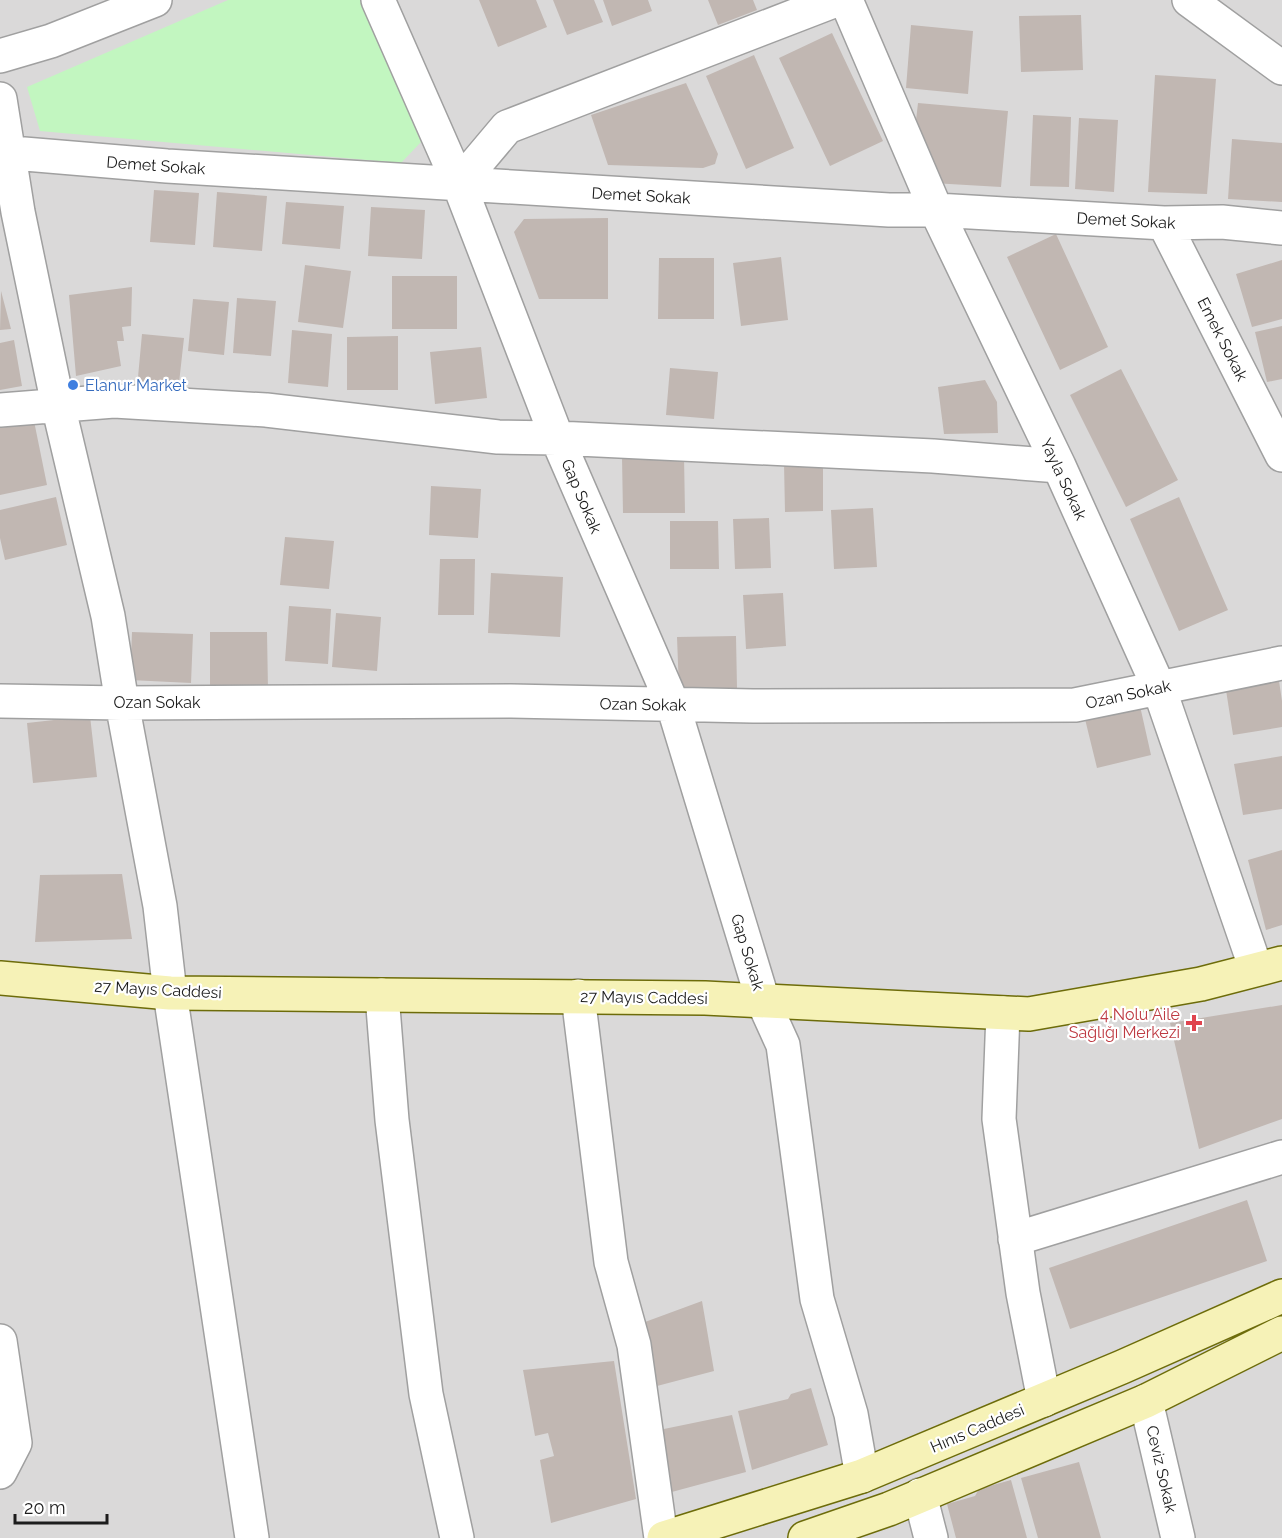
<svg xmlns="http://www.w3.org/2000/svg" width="1282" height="1538" viewBox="0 0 1282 1538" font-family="Raleway,sans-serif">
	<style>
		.residential { fill: #dad9d9 }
		.park { fill: #c2f6c0 }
		.building { fill: #c1b7b2 }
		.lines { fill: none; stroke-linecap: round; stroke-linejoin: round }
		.street-casing { stroke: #a0a0a0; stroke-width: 36 }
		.secondary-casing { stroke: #6d6c0a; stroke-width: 36 }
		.street { stroke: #fff; stroke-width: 33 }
		.secondary { stroke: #f6f2b7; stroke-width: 33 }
		.shop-dot { fill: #3f7fe0; stroke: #fff; stroke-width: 2 }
		.health-dot { fill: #e0444e; stroke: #fff; stroke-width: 2 }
		.labels { text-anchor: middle; stroke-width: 4.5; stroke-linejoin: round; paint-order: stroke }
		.street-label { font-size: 16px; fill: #1c1c1c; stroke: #fff }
		.shop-label { font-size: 16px; fill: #366cbe; stroke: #fff; text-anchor: start }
		.health-label { font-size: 16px; fill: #be3a42; stroke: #fff; text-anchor: end }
	</style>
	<rect width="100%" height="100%" fill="#ede8e2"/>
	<path class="residential" d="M0 0H1282V1538H0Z"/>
	<path class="park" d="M228 0H362L421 142 401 163 40 131 27 87Z"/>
	<path class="building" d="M479 0H536L547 27 498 47Z
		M553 0H594L603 22 567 35Z
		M603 0H648L652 11 612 26Z
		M708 0H753L757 10 718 25Z
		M1081 15 1083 70 1021 72 1019 16Z
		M911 25 973 31 968 94 906 88Z
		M832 33 883 141 830 166 779 58Z
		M754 55 794 148 746 169 706 76Z
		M1155 75 1216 79 1207 194 1148 192Z
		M686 83 718 154 715 164 703 168 608 165 591 115Z
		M918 103 1008 111 1001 187 932 183 933 159 922 158 914 138Z
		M1033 115 1071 117 1069 187 1030 186Z
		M1079 118 1118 120 1114 192 1075 189Z
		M1232 139 1282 143V202L1228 199Z
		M154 190 199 193 195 245 150 242Z
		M217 192 267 196 262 251 213 247Z
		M286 202 344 206 340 249 282 244Z
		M371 207 425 210 422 259 368 256Z
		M608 218V299H539L514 232 524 219Z
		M1056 234 1108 347 1060 370 1007 257Z
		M781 257 788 320 741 326 733 263Z
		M659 258H714V319H658Z
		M1282 260V319L1252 327 1236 274Z
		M305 265 351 271 343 328 298 322Z
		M392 276H457V329H392Z
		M132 287 131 326 122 327 124 341H117L121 366 76 376 69 295Z
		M1 291 11 329 0 330Z
		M237 298 276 301 271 356 233 353Z
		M193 299 229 302 224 355 188 351Z
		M1282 326V379L1267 382 1255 332Z
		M292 330 332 334 328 387 288 383Z
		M142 334 184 338 178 392 137 388Z
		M398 336V390H347V337Z
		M14 340 22 386 0 390V343Z
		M481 347 487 398 435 404 430 352Z
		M670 368 718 372 714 419 666 415Z
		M1121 369 1178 480 1126 507 1070 395Z
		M985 380 997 402 998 433 944 434 938 387Z
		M34 421 47 485 0 495V428Z
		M684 456 685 513H623L622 457Z
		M823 462V511L785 512 784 463Z
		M431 486 481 489 478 538 429 535Z
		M56 497 67 545 5 560 0 538V510Z
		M1179 497 1228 610 1179 631 1130 519Z
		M873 508 877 567 834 569 831 510Z
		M769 518 771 568 735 569 733 519Z
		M670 521H718L719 569H670Z
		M285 537 334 541 329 589 280 585Z
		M440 559H475L474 615H438Z
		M491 573 563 577 560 637 488 633Z
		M783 593 786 646 746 649 743 595Z
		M289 606 331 609 328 664 285 661Z
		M336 613 381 617 377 671 332 667Z
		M132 632 193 634 191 683 130 680Z
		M210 632H267L268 690H210Z
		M736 636 737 688 679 690 677 637Z
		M1279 681 1282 701V727L1233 735 1226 690Z
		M1140 706 1151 755 1097 768 1085 719Z
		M90 716 97 777 33 783 27 723Z
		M1282 756V809L1243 815 1234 764Z
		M1282 850V925L1266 930 1248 860Z
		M122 874 132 939 35 942 40 875Z
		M1282 1005V1119L1199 1149 1170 1023Z
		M1247 1200 1267 1261 1070 1329 1049 1268Z
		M702 1301 714 1371 657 1386 645 1322Z
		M614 1361 636 1499 551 1523 540 1460 554 1456 548 1433 535 1436 523 1370Z
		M811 1388 828 1445 752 1470 738 1411 788 1399 791 1394Z
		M732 1415 746 1472 668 1493 659 1430Z
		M1079 1462 1101 1538H1038L1021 1478Z
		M1011 1480 1027 1538H956L947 1504 975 1496 979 1489Z"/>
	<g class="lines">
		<g class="street-casing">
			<path id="street" d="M378 0 459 184 557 438 673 705 763 1001 783 1045 817 1299 851 1414 862 1476
				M846 0 936 210 1059 466 1159 688 1256 969
				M1189 0 1282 68
				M0 56 51 41 155 0
				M0 99 18 212 58 405 108 616 122 703 160 906 170 993 252 1538
				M0 152 167 166 889 210H936L1164 223 1222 222 1282 228
				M459 184 507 127 836 0
				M1164 223 1282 455
				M0 410 114 401 266 410 498 437 557 438 933 456 1059 466
				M0 701 122 703 511 701 753 706 1075 705 1282 663
				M382 995 392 1120 426 1394 457 1538
				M578 996 611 1262 634 1345 661 1538
				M1003 1013 999 1119 1023 1293 1044 1400
				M1015 1239 1282 1157
				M0 1341 15 1443 0 1472
				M1146 1401 1178 1538
				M920 1495 931 1538"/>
		</g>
		<g class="secondary-casing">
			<path id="secondary" d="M0 978 170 993 705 998 1029 1014 1201 984 1282 963
				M664 1538 862 1476 1122 1367 1282 1296
				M805 1538 889 1509 1146 1401 1282 1333"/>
		</g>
		<use href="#street" class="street"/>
		<use href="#secondary" class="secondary"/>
	</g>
	<circle class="shop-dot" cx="73" cy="385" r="6"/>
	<path class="health-dot" d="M1191 1014h6v6h6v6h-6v6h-6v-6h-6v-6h6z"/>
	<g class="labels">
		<g class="street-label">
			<text transform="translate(156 165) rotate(4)" y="6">Demet Sokak</text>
			<text transform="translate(641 195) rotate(3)" y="6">Demet Sokak</text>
			<text transform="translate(1126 220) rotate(3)" y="6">Demet Sokak</text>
			<text transform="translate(1223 339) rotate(63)" y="6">Emek Sokak</text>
			<text transform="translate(1064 479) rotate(65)" y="6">Yayla Sokak</text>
			<text transform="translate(582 496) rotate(67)" y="6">Gap Sokak</text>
			<text transform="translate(1128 694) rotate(-12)" y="6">Ozan Sokak</text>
			<text x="157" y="708">Ozan Sokak</text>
			<text transform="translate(643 704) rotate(1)" y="6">Ozan Sokak</text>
			<text transform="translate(748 952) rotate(73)" y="6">Gap Sokak</text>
			<text transform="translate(158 989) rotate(3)" y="6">27 Mayıs Caddesi</text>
			<text transform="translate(644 997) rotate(1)" y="6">27 Mayıs Caddesi</text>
			<text transform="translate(977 1428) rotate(-23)" y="6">Hınıs Caddesi</text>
			<text transform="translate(1162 1469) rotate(77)" y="6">Ceviz Sokak</text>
		</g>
		<g class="shop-label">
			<text x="85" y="391">Elanur Market</text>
		</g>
		<g class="health-label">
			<text x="1180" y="1020">4 Nolu Aile<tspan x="1180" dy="18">Sağlığı Merkezi</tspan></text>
		</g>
	</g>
	<path d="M15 1514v9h92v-9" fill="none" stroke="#1c1c1c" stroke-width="3"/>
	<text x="24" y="1514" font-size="18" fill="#1c1c1c" stroke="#ffffff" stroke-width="4.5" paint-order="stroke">20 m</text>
</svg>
